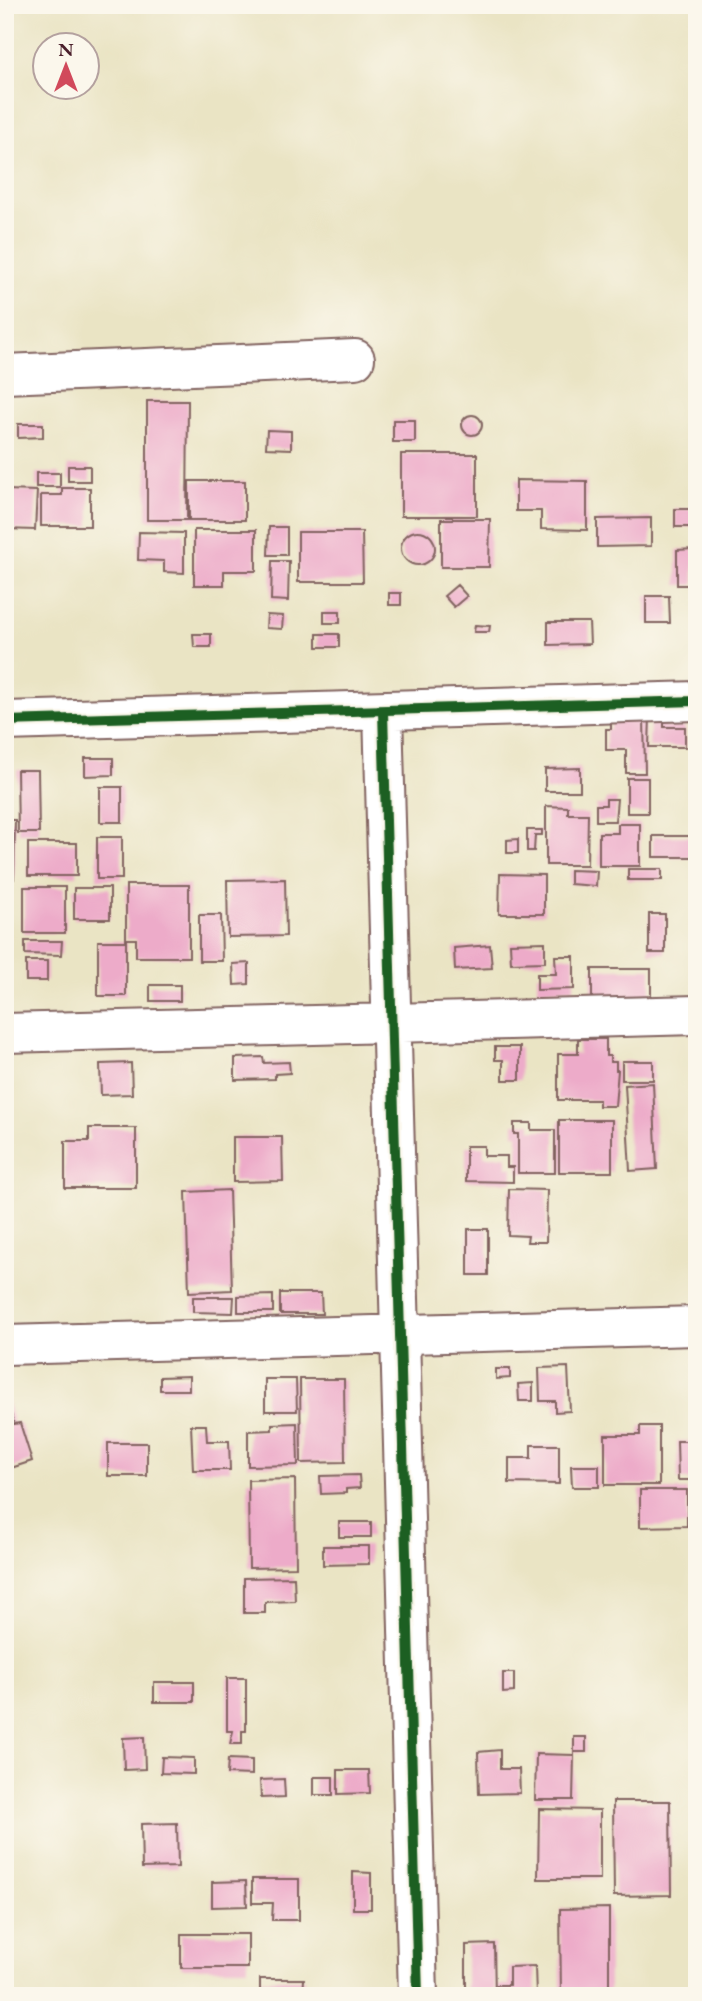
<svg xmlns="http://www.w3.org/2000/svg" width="702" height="2001" viewBox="0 0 702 2001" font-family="'EB Garamond',serif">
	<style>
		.building { fill: #edabc9 }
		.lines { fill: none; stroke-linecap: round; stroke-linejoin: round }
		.street-casing { stroke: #826461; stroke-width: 42 }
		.street { stroke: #fff; stroke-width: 38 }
		.cycleway-casing { stroke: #fbf7ec; stroke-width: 15 }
		.cycleway { stroke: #1b5e20; stroke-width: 10 }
	</style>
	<rect width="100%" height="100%" fill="#fbf7ec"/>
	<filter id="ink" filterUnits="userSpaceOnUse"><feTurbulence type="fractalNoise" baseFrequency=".0143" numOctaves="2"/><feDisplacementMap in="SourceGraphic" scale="14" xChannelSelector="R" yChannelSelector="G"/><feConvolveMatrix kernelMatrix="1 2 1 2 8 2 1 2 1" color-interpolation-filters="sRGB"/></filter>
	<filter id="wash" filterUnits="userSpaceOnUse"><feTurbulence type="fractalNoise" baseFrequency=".00686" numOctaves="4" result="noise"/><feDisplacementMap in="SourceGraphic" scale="28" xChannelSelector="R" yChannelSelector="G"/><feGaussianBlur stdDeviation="1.57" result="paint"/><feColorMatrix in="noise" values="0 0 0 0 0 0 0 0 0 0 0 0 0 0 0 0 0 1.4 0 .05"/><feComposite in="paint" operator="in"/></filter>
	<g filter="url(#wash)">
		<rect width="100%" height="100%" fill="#eae4c4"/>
		<g id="blocks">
			<path class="building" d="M147 401H188L187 520H147Z
				M462 425a10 10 0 1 1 20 0a10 10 0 1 1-20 0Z
				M393 420H415V442H393Z
				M18 424H43V437L18 438Z
				M267 430 291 431V449L266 448Z
				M401 454H477V516H401Z
				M68 466H90V481H68Z
				M36 473H60V487H36Z
				M516 480 587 481V530L541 529V511H516Z
				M189 481H245V520H189Z
				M62 488H90V526H41V495H62Z
				M5 490 37 491 35 530 5 529Z
				M675 509H695V527H675Z
				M651 518V546L597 547V519Z
				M441 519H490L489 567H441Z
				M269 527H287V555H268Z
				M194 530H256V571H224V585H194Z
				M401 548a17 17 0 1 1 34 0a17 17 0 1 1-34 0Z
				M139 532 184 533V573L164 572V561L138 560Z
				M298 532H362L363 582H298Z
				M694 549V585H677V550Z
				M272 561H289L288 601 271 600Z
				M457 585 467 596 454 607 444 596Z
				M389 593H401V605H389Z
				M646 596H669L670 623H646Z
				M324 611H340V623H324Z
				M267 615 283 616 282 629 266 628Z
				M548 622H589L590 644 548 645Z
				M475 625 490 626 489 632H474Z
				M193 634H211V647H194Z
				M317 634H339V647H317Z
				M611 716H644L645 773H626V750H606V729H611Z
				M650 716H664V727H685V747H649Z
				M85 758H113V775L85 776Z
				M580 768V791H545V769Z
				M17 770H38L39 833H18Z
				M627 778H648V813H627Z
				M100 787H122V822H100Z
				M606 799H617L615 821H596V805H606Z
				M546 806 568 807V814H588L587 865H546Z
				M5 820H15L14 879H5Z
				M618 824H640V866H599V833H618Z
				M527 830H542V835H535L534 851H527Z
				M653 836H693V857H653Z
				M97 837H122V879H97Z
				M518 839V853H507V840Z
				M28 843H77V876H28Z
				M628 869H662V880H628Z
				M570 870 597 871 596 886 570 884Z
				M500 874 544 875V914H499Z
				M285 879 286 936 228 937 227 880Z
				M126 885H189V957H136V939H126Z
				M24 887H65V933H24Z
				M74 888H110V919H74Z
				M649 914H665V953H649Z
				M199 915H221L222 961H199Z
				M25 941H62L61 955 25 954Z
				M98 941H126V996H98Z
				M545 942V962L511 963 510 943Z
				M490 945 492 968 455 970 454 948Z
				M555 956H574V989L537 990V974H556Z
				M26 961H47V981H26Z
				M249 963V984L234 985 233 964Z
				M592 969H651V998H592Z
				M150 985H180V1001H150Z
				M578 1039H606V1056H610V1062H616V1070H618L615 1106H599V1100H558V1054H578Z
				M495 1047H520V1080H503V1060H495Z
				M263 1057 264 1063 289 1062 290 1073 275 1074V1079L235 1080V1058Z
				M622 1061H653V1080H622Z
				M131 1063 132 1094 101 1095 100 1064Z
				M653 1083 657 1169 630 1171 625 1085Z
				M559 1120H612V1172H559Z
				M514 1123H531V1130H555V1173H518V1134H514Z
				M89 1128H136V1188H65V1141H89Z
				M233 1137H282L283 1181 233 1182Z
				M466 1146H484V1156H507V1167H513V1182L466 1181Z
				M509 1189 547 1190 546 1242H527L528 1236 508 1235Z
				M229 1190 232 1290 189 1292 186 1192Z
				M468 1229H488V1275H468Z
				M280 1293H321L322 1314H280Z
				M273 1295V1312H238V1296Z
				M193 1297H234L233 1313 193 1312Z
				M568 1367 570 1411 555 1412V1401H540L539 1368Z
				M496 1369H510V1378L496 1379Z
				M189 1376V1390H160V1377Z
				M265 1379H296L297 1411H265Z
				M300 1379H344L345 1462 301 1463Z
				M533 1383V1401H519L518 1384Z
				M6 1397 14 1424 20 1423 32 1461 5 1470Z
				M297 1423 298 1465 248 1466V1431L272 1430V1424Z
				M191 1425H206L207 1441H229L230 1470H193Z
				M640 1426H659V1485H605V1435H640Z
				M677 1441H696L697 1480H678Z
				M108 1443H147V1476H108Z
				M531 1445H559V1484L509 1483V1458H531Z
				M571 1466H599V1487H572Z
				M359 1475 360 1488 346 1489V1493L321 1494 320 1476Z
				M295 1479 296 1567 249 1568 248 1480Z
				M692 1488H697V1515H693Z
				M640 1490H687V1526L640 1527Z
				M339 1522H371V1537H339Z
				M323 1546H369V1564L323 1565Z
				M294 1577 295 1601 265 1602V1613H244V1578Z
				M503 1673H514V1692L503 1693Z
				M227 1678H246V1731H242V1744H230L233 1731H227Z
				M154 1682H194V1702H154Z
				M144 1737 145 1769 124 1770 123 1738Z
				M574 1737H586V1752H574Z
				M500 1750V1769H519L520 1793 479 1794 478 1752Z
				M536 1754 574 1755 573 1800H535Z
				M162 1757 194 1758V1774L161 1773Z
				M228 1759 252 1760V1775L227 1774Z
				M338 1770H369L370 1793 338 1794Z
				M314 1777H333V1795H314Z
				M284 1779 285 1797 261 1798 260 1780Z
				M613 1801H670L671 1895 614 1896Z
				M539 1809 600 1810V1879H538Z
				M177 1823 178 1867 142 1868 141 1824Z
				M353 1872 371 1873V1909H353Z
				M252 1879H299V1920H272L273 1903H252Z
				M246 1881 247 1906 212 1907V1882Z
				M609 1908V1996H561L560 1909Z
				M181 1934H248V1968H181Z
				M494 1944 495 1996H466V1945Z
				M535 1966 536 1996H497V1985H509V1967Z
				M260 1979H304L303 1996H260Z"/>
		</g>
	</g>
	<g filter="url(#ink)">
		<use href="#blocks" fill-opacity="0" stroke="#826461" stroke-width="2"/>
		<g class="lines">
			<g class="street-casing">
				<path id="street" d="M5 374 355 359
					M383 711 418 1996
					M5 721 697 701
					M5 1033 697 1015
					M5 1345 697 1326"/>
			</g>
			<use href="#street" class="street"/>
			<g class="cycleway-casing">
				<path id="cycleway" d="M383 711 418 1996
					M5 721 697 701"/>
			</g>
			<use href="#cycleway" class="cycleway"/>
		</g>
	</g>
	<rect width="702" height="2001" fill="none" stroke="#fbf7ec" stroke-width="28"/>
	<g transform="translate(66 66)"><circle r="33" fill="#fbf7ec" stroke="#b4a19f" stroke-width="2"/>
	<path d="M0-5L12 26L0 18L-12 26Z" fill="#d1495b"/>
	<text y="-10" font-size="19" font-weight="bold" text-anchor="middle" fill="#4a1f2b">N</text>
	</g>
</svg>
